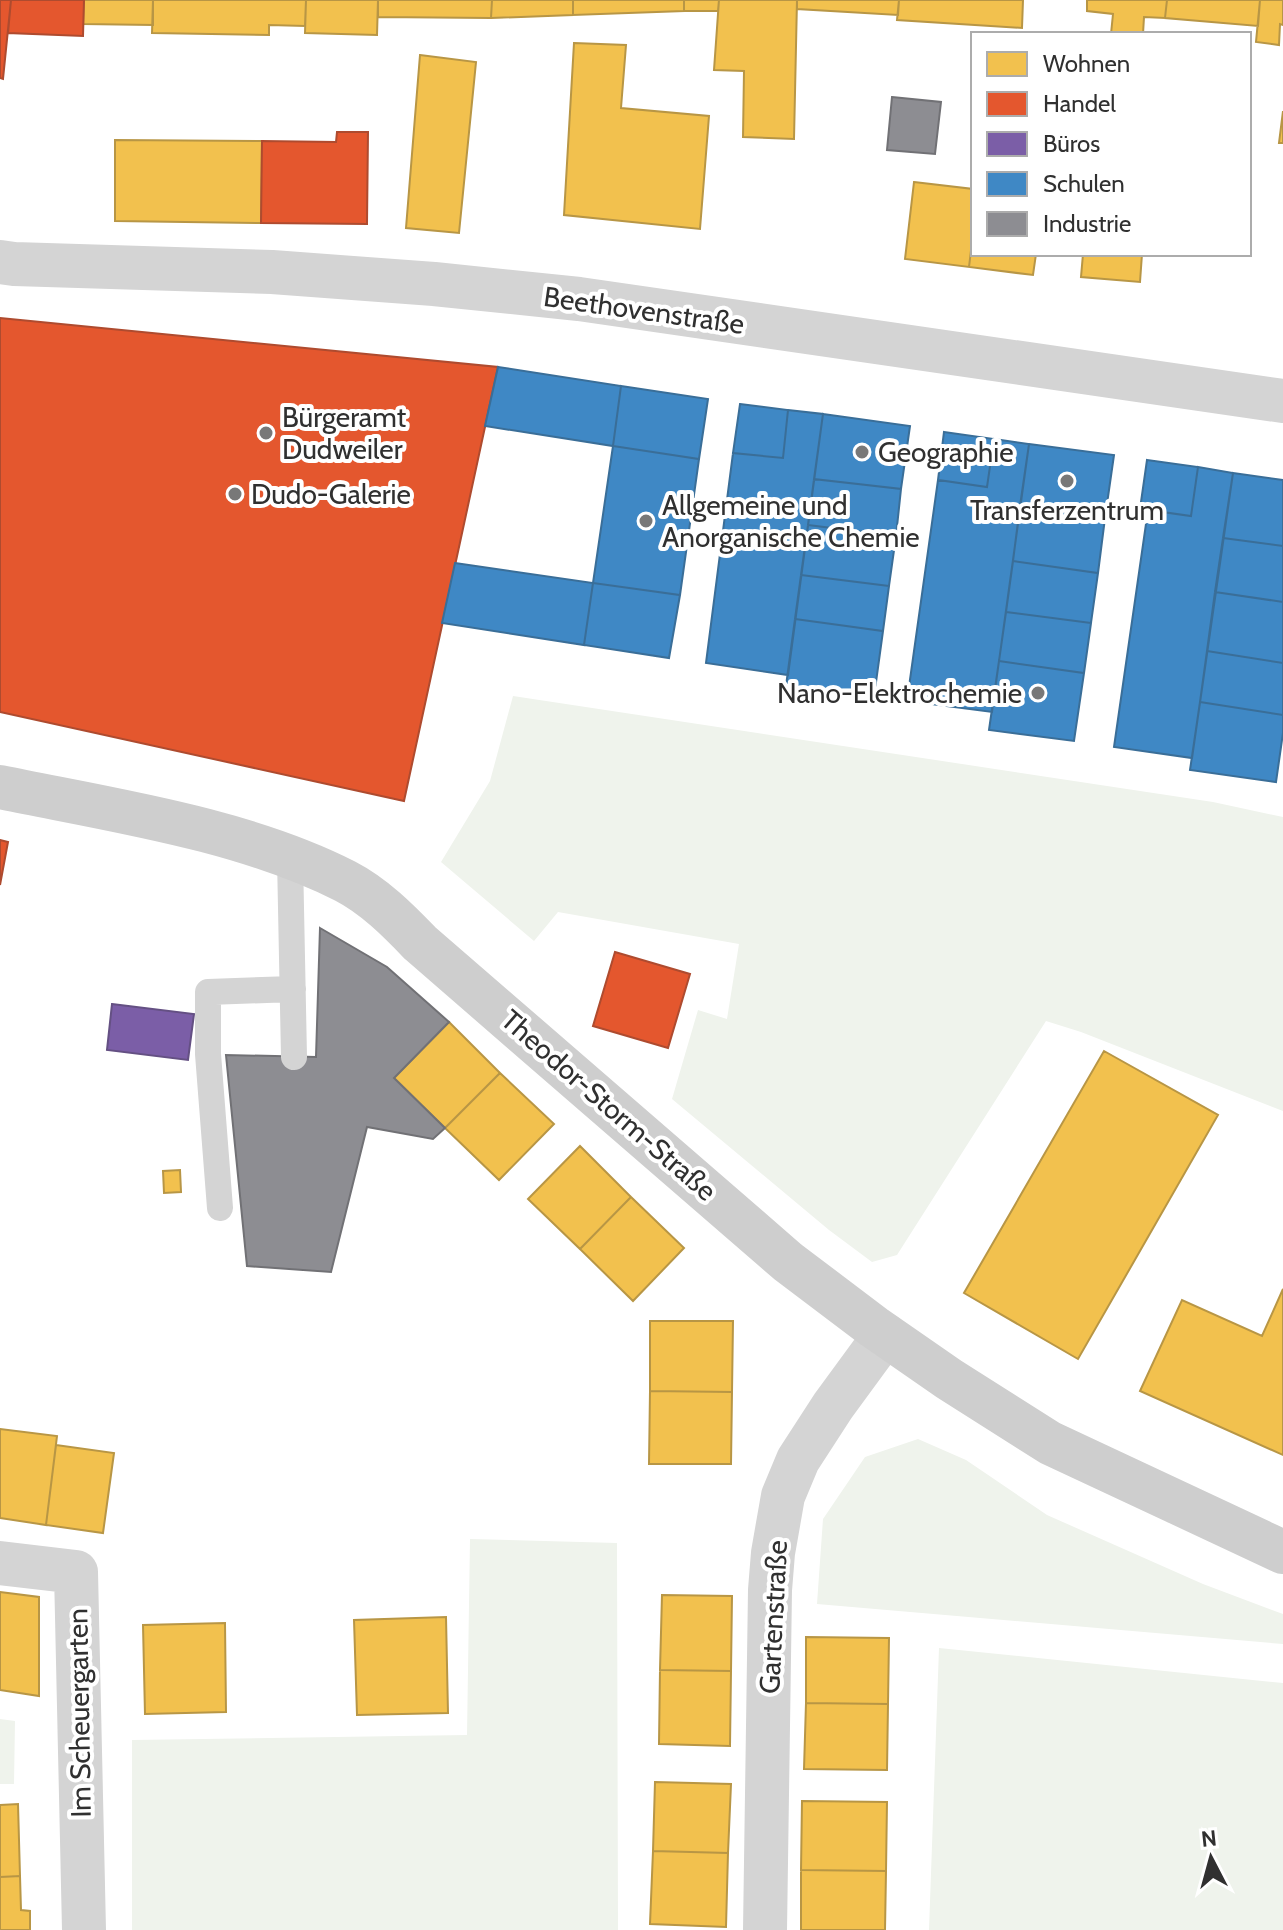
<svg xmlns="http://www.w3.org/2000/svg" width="1283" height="1930" viewBox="0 0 1283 1930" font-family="Cabin,sans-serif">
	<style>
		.green { fill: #eff3ec }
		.homes { fill: #f2c14e; stroke: #b89645; stroke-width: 2 }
		.shops { fill: #e4572e; stroke: #ae4b2f; stroke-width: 2 }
		.offices { fill: #7b5ea7; stroke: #645083; stroke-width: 2 }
		.schools { fill: #3f88c5; stroke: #3a6e98; stroke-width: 2 }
		.industry { fill: #8d8d92; stroke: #717175; stroke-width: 2 }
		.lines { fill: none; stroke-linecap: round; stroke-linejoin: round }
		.lane { stroke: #d4d4d4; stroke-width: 26 }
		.street { stroke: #d4d4d4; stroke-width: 44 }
		.secondary { stroke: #cecece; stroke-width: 44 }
		.poi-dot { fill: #787878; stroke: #fff; stroke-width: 3 }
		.labels { text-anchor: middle; stroke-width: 8; stroke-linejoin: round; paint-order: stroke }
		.street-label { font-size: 28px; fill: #303030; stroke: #fff }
		.poi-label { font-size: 28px; fill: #303030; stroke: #fff; text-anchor: start }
	</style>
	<rect width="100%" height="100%" fill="#fff"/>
	<path class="green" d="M513 696 1213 802 1283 817V1111L1081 1032 1046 1021 897 1255 872 1262 829 1230 672 1099 698 1010 727 1019 739 944 558 912 534 941 441 862 490 781Z
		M918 1439 966 1460 1047 1515 1203 1584 1283 1614V1644L817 1604 823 1519 865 1457Z
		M470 1539 617 1543 618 1930H132V1740L467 1735Z
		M939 1648 1283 1683V1930H929Z
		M0 1719 15 1721 14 1784H0Z"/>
	<path class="homes" d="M84 0H153V25L83 24Z
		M153 0H306L305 26 269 25V35L152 33Z
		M306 0H378L377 35 305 33Z
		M378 0H492L491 18 378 17Z
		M492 0H573V15L491 18Z
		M573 0H684V11L573 15Z
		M684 0H719L718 11H684Z
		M719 0H797L794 139 743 137 744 71 714 70Z
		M797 0H899L898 15 797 9Z
		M899 0H1023L1022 28 897 20Z
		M1087 0H1167L1165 18 1144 17 1143 34H1111L1113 14 1087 11Z
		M1167 0H1260L1258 26 1165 18Z
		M1260 0H1283V25L1280 24 1279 45 1256 42Z
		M574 43 626 45 621 108 709 116 700 229 564 215Z
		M420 55 476 62 459 233 406 228Z
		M1283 111V143H1279Z
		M115 140 262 141 261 223 115 221Z
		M914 182 973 189V234L969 267 905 259Z
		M973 234V254H1036L1033 275 969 267Z
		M1083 254H1142L1140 282 1081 277Z
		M449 1022 500 1073 445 1128 394 1078Z
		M1104 1051 1218 1115 1078 1359 964 1293Z
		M500 1073 554 1124 499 1180 445 1128Z
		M580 1146 631 1197 580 1249 528 1199Z
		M180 1170 181 1192 164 1193 163 1171Z
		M631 1197 684 1248 633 1301 580 1249Z
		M1283 1289V1455L1140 1391 1182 1300 1262 1336Z
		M650 1321H733L732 1392 650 1391Z
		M650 1391 732 1392 731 1464H649Z
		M0 1429 57 1436 46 1525 0 1518Z
		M56 1445 114 1453 103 1533 46 1525Z
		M0 1592 39 1597V1696L0 1690Z
		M662 1595 732 1596 731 1671 660 1670Z
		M446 1617 448 1713 357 1715 354 1620Z
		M225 1623 226 1712 145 1714 143 1625Z
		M806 1637 889 1638 888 1704 806 1703Z
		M660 1670 731 1671 730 1746 659 1744Z
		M806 1703 888 1704 887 1770 804 1769Z
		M655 1782 731 1784 728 1853 653 1851Z
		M802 1801 887 1802 886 1871 801 1870Z
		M18 1804 20 1876 0 1877V1805Z
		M653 1851 728 1853 726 1927 650 1924Z
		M801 1870 886 1871 885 1930H801Z
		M20 1876 21 1910 30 1911V1930H0V1877Z"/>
	<path class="shops" d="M0 0H11L3 79 0 78Z
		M11 0H84L83 36 8 33Z
		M337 132H368L367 224 261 223 262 141 336 142Z
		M0 318 498 367 404 801 0 712Z
		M0 840 8 842 0 885Z
		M615 952 690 974 668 1048 593 1026Z"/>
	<path class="offices" d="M112 1004 194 1014 188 1060 107 1050Z"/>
	<path class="schools" d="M498 367 621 386 613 446 485 426Z
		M621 386 708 399 699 459 613 446Z
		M740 404 788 410 783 458 733 453Z
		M788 410 823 414 788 675 706 663 733 453 783 458Z
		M823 414 910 426 901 489 814 479Z
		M944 432 994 439 987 487 938 480Z
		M994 439 1029 444 992 712 907 701 938 480 987 487Z
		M1029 444 1114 455 1105 518 1020 506Z
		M613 446 699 459 680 595 593 583Z
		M1147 460 1198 467 1191 516 1140 509Z
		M1198 467 1233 473 1192 758 1114 747 1148 510 1191 516Z
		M1233 473 1283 480V546L1223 538Z
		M814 479 901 489 896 536 808 525Z
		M1020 506 1105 518 1098 573 1013 561Z
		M808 525 896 536 889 586 801 575Z
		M1223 538 1283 546V602L1215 592Z
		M1013 561 1098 573 1091 623 1006 612Z
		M455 563 593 583 584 645 442 623Z
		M801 575 889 586 883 631 795 619Z
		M593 583 680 595 669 658 584 645Z
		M1215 592 1283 602V663L1207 651Z
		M1006 612 1091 623 1084 673 999 661Z
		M795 619 883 631 874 697 786 686Z
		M1207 651 1283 663V715L1200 702Z
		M999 661 1084 673 1074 741 989 730Z
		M1200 702 1283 715V733L1276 782 1190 770Z"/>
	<path class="industry" d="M892 97 941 102 935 154 887 150Z
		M320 928 387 967 449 1022 394 1078 445 1128 433 1139 367 1127 331 1272 247 1266 226 1055 316 1057Z"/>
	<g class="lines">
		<path class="lane" d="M290 858 294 1057
			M220 1208 208 1054V992L293 989"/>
		<path class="street" d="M0 262 14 264 272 272 434 284 579 299 1283 401
			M0 1563 76 1572 84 1930
			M765 1930 770 1590 773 1553 783 1496 798 1460 833 1406 885 1335"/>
		<path class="secondary" d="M0 787C112 810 243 829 345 881 374 896 398 920 420 943L788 1262 874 1327 949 1379 1050 1443 1283 1552"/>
	</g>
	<g class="poi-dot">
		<circle cx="266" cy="433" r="8"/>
		<circle cx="862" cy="452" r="8"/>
		<circle cx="1067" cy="481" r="8"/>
		<circle cx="235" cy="494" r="8"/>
		<circle cx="646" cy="521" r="8"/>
		<circle cx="1038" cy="693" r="8"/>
	</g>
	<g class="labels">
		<g class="street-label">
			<text transform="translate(644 310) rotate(8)" y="10">Beethovenstraße</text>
			<text transform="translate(609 1105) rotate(41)" y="10">Theodor-Storm-Straße</text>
			<text transform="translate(773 1617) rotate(-87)" y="10">Gartenstraße</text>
			<text transform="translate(79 1713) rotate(-91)" y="10">Im Scheuergarten</text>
		</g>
		<g class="poi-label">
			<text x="282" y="427">Bürgeramt<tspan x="282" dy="32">Dudweiler</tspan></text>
			<text x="878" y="462">Geographie</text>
			<text x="251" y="504">Dudo-Galerie</text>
			<text x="662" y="515">Allgemeine und<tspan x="662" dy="32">Anorganische Chemie</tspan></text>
			<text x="1067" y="520" text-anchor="middle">Transferzentrum</text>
			<text x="1022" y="703" text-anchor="end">Nano-Elektrochemie</text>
		</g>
	</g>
	<rect x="971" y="32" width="280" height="224" fill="#ffffff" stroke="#acacac" stroke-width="2"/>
	<rect x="987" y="52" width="40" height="24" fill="#f2c14e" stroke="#acacac" stroke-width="2"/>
	<text x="1043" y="72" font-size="24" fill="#303030">Wohnen</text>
	<rect x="987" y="92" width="40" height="24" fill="#e4572e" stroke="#acacac" stroke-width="2"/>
	<text x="1043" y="112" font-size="24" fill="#303030">Handel</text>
	<rect x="987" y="132" width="40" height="24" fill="#7b5ea7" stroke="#acacac" stroke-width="2"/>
	<text x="1043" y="152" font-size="24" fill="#303030">Büros</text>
	<rect x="987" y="172" width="40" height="24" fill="#3f88c5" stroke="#acacac" stroke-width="2"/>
	<text x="1043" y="192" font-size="24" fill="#303030">Schulen</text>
	<rect x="987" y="212" width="40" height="24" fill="#8d8d92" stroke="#acacac" stroke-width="2"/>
	<text x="1043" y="232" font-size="24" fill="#303030">Industrie</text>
	<g transform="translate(1211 1858) rotate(354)" stroke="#ffffff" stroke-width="6" paint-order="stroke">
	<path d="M0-6L14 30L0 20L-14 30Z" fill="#303030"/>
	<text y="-12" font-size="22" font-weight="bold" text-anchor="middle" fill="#303030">N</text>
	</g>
</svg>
